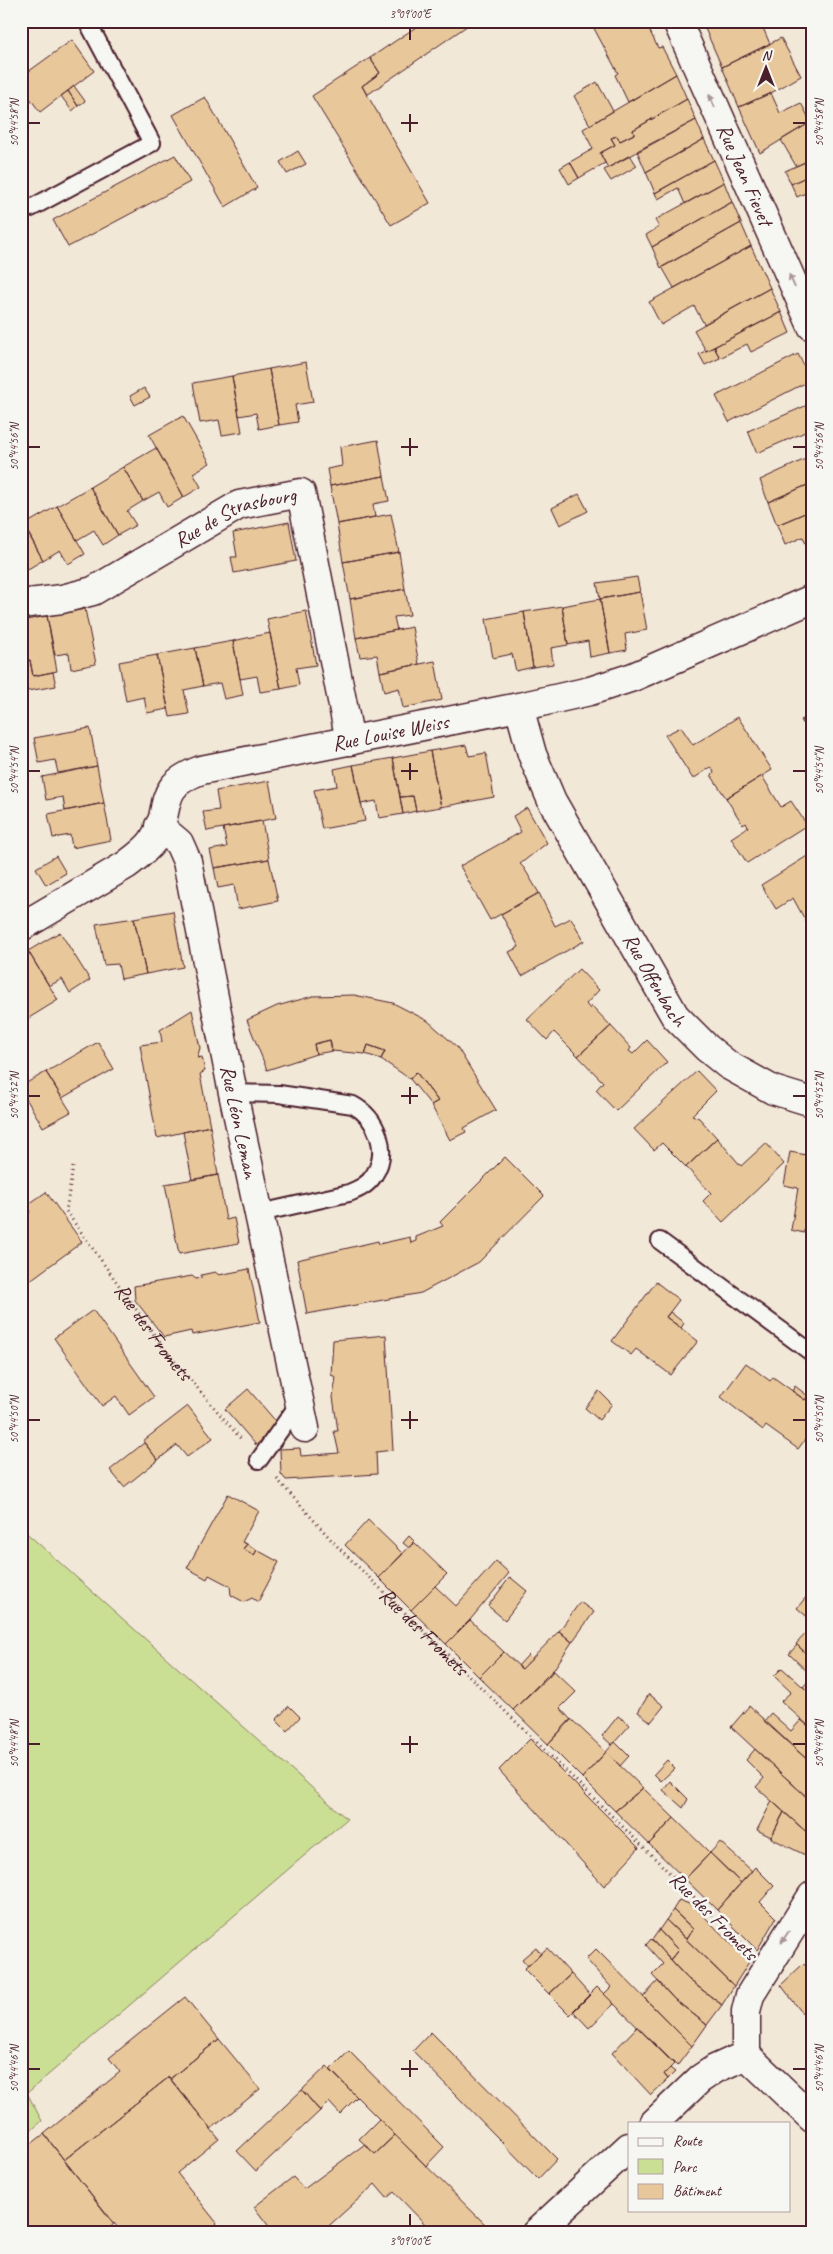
<svg xmlns="http://www.w3.org/2000/svg" width="833" height="2254" viewBox="0 0 833 2254" font-family="Caveat,sans-serif">
	<style>
		.green { fill: #cadf94; stroke: #8a7f60 }
		.building { fill: #e8c89b; stroke: #4a1f2b }
		.lines { fill: none; stroke-linecap: round; stroke-linejoin: round }
		.lane-casing { stroke: #4a1f2b; stroke-width: 20 }
		.street-casing { stroke: #4a1f2b; stroke-width: 31 }
		.path { stroke: #4a1f2b; stroke-width: 3; stroke-dasharray: 1 4; stroke-linecap: butt }
		.lane { stroke: #f6f6f2; stroke-width: 16 }
		.street { stroke: #f6f6f2; stroke-width: 28 }
		.oneway { fill: #a99598 }
		.ticks { fill: none; stroke: #4a1f2b; stroke-width: 2 }
		.labels { text-anchor: middle; stroke-width: 5; stroke-linejoin: round; paint-order: stroke }
		.street-label { font-size: 21px; fill: #4a1f2b; stroke: #f6f6f2 }
		.neatline { fill: none; stroke: #4a1f2b; stroke-width: 2 }
		.ticks-label { font-size: 12px; text-anchor: middle; fill: #4a1f2b }
	</style>
	<rect width="100%" height="100%" fill="#f2e8d8"/>
	<filter id="ink" filterUnits="userSpaceOnUse"><feTurbulence type="fractalNoise" baseFrequency=".02" numOctaves="2"/><feDisplacementMap in="SourceGraphic" scale="10" xChannelSelector="R" yChannelSelector="G"/><feConvolveMatrix kernelMatrix="1 2 1 2 8 2 1 2 1" color-interpolation-filters="sRGB"/></filter>
	<g filter="url(#ink)">
		<path class="green" d="M21 1528 347 1819 27 2093 42 2121 21 2139Z"/>
		<path class="building" d="M425 21H474L367 95 362 86 380 73 370 58Z
			M590 21H645L658 48 662 47 676 74 628 102 615 75 618 73Z
			M710 21H760L770 44 722 67 703 24Z
			M781 38 801 76 771 93 739 107 722 67Z
			M72 40 94 71 40 112 21 86V77Z
			M370 58 380 73 362 86 430 203 391 225 312 96Z
			M676 74 687 99 633 130 634 134 620 141 617 136 611 138 615 145 600 153 605 163 579 178 570 162 593 149 583 129Z
			M597 82 613 111 590 125 574 96Z
			M74 86 85 101 78 106 68 91Z
			M68 91 78 106 72 111 61 96Z
			M771 93 780 113 801 103 811 122 760 153 739 107Z
			M205 97 257 188 225 207 173 115Z
			M687 99 696 120 608 168 600 153 615 145 611 138 617 136 620 141 634 134 633 130Z
			M696 120 704 139 646 172 637 151Z
			M811 122 812 159 796 166 781 140Z
			M704 139 714 160 655 193 646 172Z
			M298 151 306 164 287 174 280 162Z
			M175 155 190 182 68 247 53 220Z
			M630 155 637 166 611 181 604 170Z
			M812 159V174L791 184 785 171Z
			M714 160 724 182 685 204 678 188 658 199 655 193Z
			M570 162 579 178 569 184 560 168Z
			M812 174V190L797 197 791 184Z
			M724 182 732 202 652 247 646 235 659 227 655 220Z
			M732 202 741 223 661 268 652 247Z
			M741 223 751 246 674 288 662 267Z
			M751 246 770 288 704 324 694 306 661 325 649 302Z
			M770 288 781 312 706 351 694 330Z
			M781 312 790 333 751 352 747 344 720 358 714 347Z
			M714 347 720 358 705 365 699 354Z
			M798 354 811 380 729 422 716 396Z
			M306 362 313 402 295 405 298 422 279 425 269 369Z
			M269 369 279 425 259 429 256 413 239 416 232 376Z
			M232 376 242 432 222 435 219 420 200 423 193 383Z
			M144 388 150 397 135 405 130 396Z
			M812 403V429L757 453 748 431Z
			M183 416 210 463 193 473 201 487 184 497 149 435Z
			M378 440 384 476 330 486 327 469 342 466 340 447Z
			M156 448 184 497 167 507 159 492 143 501 123 467Z
			M812 456V483L768 502 760 480Z
			M123 467 143 501 127 511 136 525 118 535 90 487Z
			M384 476 389 501 373 504 375 517 337 524 330 486Z
			M812 483V510L777 525 768 502Z
			M90 487 118 535 103 545 94 530 77 540 57 506Z
			M579 494 588 511 560 525 552 508Z
			M57 506 85 554 68 564 60 550 43 560 24 525Z
			M812 510V542L806 544 803 537 785 545 777 525Z
			M391 514 399 552 343 562 337 524Z
			M21 521 43 560 28 569 21 558Z
			M289 522 296 561 234 573 231 557H237L233 533Z
			M399 552 405 589 350 599 343 562Z
			M637 577 640 592 600 599 597 583Z
			M405 589 410 615 394 617 397 630 356 638 350 599Z
			M640 592 647 630 625 634 627 650 610 653 600 599Z
			M600 599 610 653 590 657 588 641 568 645 562 606Z
			M562 606 568 645 551 648 553 664 533 667 524 612Z
			M85 609 96 664 71 669 69 653 55 655 47 616Z
			M306 611 316 665 296 668 299 685 281 689 267 619Z
			M524 612 533 667 516 671 512 654 493 658 486 619Z
			M47 616 57 671 33 676 30 660 21 662V621Z
			M412 627 419 664 380 672 377 655 360 657 356 638Z
			M270 633 281 689 260 692 257 676 240 679 233 641Z
			M233 641 243 695 224 699 220 683 203 686 195 648Z
			M195 648 203 686 184 690 189 714 170 717 157 655Z
			M157 655 168 709 147 713 144 697 126 701 119 662Z
			M30 660 33 676 53 672 56 686 22 692 21 662Z
			M435 661 442 700 403 708 399 688 384 692 380 672Z
			M811 714 812 716V738L801 720Z
			M738 717 772 770 726 798 711 775 714 772 711 767 693 779 665 735 681 727 693 745Z
			M90 728 97 766 58 773 55 760 39 763 34 738Z
			M466 745 469 756 486 753 494 797 441 807 430 751Z
			M430 751 441 807 416 811 413 796 400 797 393 758Z
			M393 758 403 814 379 818 376 801 361 804 353 765Z
			M353 765 365 821 322 829 314 790 337 786 334 769Z
			M97 766 104 803 65 811 63 797 46 800 42 777Z
			M762 776 781 807 791 801 807 825 747 863 731 838 748 827 746 823 743 825 726 798Z
			M269 781 276 818 207 831 203 812 219 810 216 791Z
			M413 796 416 811 403 814 400 797Z
			M104 803 111 840 72 848 70 835 53 838 48 814Z
			M527 808 547 843 520 864 524 868 539 893 490 920 460 866 521 832 513 816Z
			M262 821 269 859 214 868 210 850 227 847 223 828Z
			M812 853V927L810 929 793 898 776 909 761 885Z
			M56 856 66 873 46 885 36 868Z
			M269 859 278 901 238 909 234 885 218 888 214 868Z
			M539 893 555 926 571 918 584 941 522 976 509 952 519 947 501 914Z
			M173 911 183 967 146 974 134 918Z
			M134 918 146 974 121 979 118 964 104 965 96 924Z
			M60 932 90 980 70 993 62 979 49 986 28 951Z
			M28 951 58 1000 24 1021 21 1017V955Z
			M579 969 599 990 586 1004 590 1009 592 1006 611 1026 578 1056 554 1032 547 1040 527 1019Z
			M354 995 393 1003 428 1021 457 1047 496 1110 464 1128 466 1132 450 1140 431 1105 438 1101 416 1072 410 1079 381 1059 385 1051 368 1045 365 1054 332 1051 330 1040 314 1044 316 1054 267 1070 247 1020 277 1006 313 996Z
			M192 1010 200 1048 197 1058 202 1057 205 1071 200 1074 210 1126 157 1138 140 1045 162 1042 160 1030Z
			M611 1026 631 1048 629 1051 633 1054 647 1040 667 1062 616 1111 596 1090 603 1082 578 1056Z
			M330 1040 332 1051 316 1054 314 1044Z
			M98 1042 114 1069 62 1098 46 1072Z
			M368 1045 385 1051 381 1059 365 1054Z
			M697 1071 716 1091 692 1115 699 1118 717 1138 686 1167 662 1143 654 1150 634 1129Z
			M46 1072 71 1112 43 1127 21 1090V1086Z
			M416 1072 438 1101 431 1105 410 1079Z
			M210 1126 218 1175 192 1180 183 1132Z
			M717 1138 741 1166 766 1143 784 1164 723 1222 703 1201 711 1193 686 1167Z
			M790 1152 812 1156V1231L804 1230V1233L791 1230 798 1188 784 1185Z
			M505 1157 544 1196 479 1262 421 1293 307 1314 297 1260 378 1241 379 1244 410 1237 411 1243 416 1241V1237L443 1226 440 1222Z
			M218 1175 226 1220 234 1218 239 1243 179 1254 165 1184Z
			M46 1192 82 1242 21 1287V1218L30 1212 26 1206Z
			M249 1269 260 1322 192 1335 191 1331 164 1337 135 1300 134 1286 192 1276 196 1279 201 1278V1275L215 1272 219 1275Z
			M656 1282 679 1300 666 1317 698 1341 671 1375 636 1349 631 1355 612 1341Z
			M93 1310 154 1397 129 1415 116 1396 102 1406 54 1338Z
			M670 1312 684 1323 681 1328 666 1317Z
			M386 1335 393 1450 376 1452 377 1474 286 1480 281 1474 280 1449 300 1448 301 1456 339 1453 334 1431H338L333 1397 336 1377 331 1375 333 1340Z
			M746 1363 770 1381 773 1377 805 1400 808 1396 812 1398V1430L798 1449 766 1426 763 1430 721 1397Z
			M795 1386 808 1396 805 1400 792 1391Z
			M248 1389 279 1425 256 1445 225 1409Z
			M599 1391 612 1404 599 1420 585 1408Z
			M188 1406 213 1438 187 1457 177 1445 158 1460 143 1441Z
			M144 1443 158 1460 124 1487 110 1470Z
			M228 1494 259 1511 242 1542 247 1544 243 1549 254 1555 257 1550 279 1562 258 1602 252 1598 244 1602 231 1595 230 1586 209 1575 207 1579 187 1568Z
			M368 1520 403 1554 379 1578 345 1545Z
			M409 1536 415 1542 409 1548 403 1543Z
			M414 1542 447 1574 411 1610 379 1578Z
			M247 1544 257 1550 254 1555 243 1549Z
			M496 1561 509 1573 470 1620 446 1644 411 1610 435 1586 456 1606Z
			M510 1577 527 1591 505 1620 488 1606Z
			M807 1596 812 1600V1621L797 1608Z
			M580 1602 594 1612 572 1642 559 1631Z
			M470 1620 504 1652 479 1677 446 1644Z
			M812 1627V1659L796 1644Z
			M559 1631 572 1642 550 1675 513 1710 479 1677 504 1652 522 1669Z
			M797 1645 812 1659V1676L789 1654Z
			M528 1655 532 1659 522 1669 518 1666Z
			M782 1668 812 1695V1729L781 1701 791 1692 774 1676Z
			M553 1670 576 1692 560 1708 571 1720 548 1744 513 1710Z
			M812 1677V1695L803 1687Z
			M649 1694 664 1706 651 1722 638 1712Z
			M289 1706 300 1717 287 1731 276 1720Z
			M749 1706 812 1764V1802L731 1727Z
			M771 1713 791 1731 801 1720 812 1729V1764L764 1721Z
			M618 1716 630 1725 612 1745 602 1736Z
			M571 1719 606 1752 582 1778 548 1744Z
			M530 1739 639 1848 604 1886 499 1770Z
			M615 1742 629 1756 620 1766 606 1752Z
			M755 1749 812 1802V1837L756 1787 764 1778 746 1760Z
			M606 1752 643 1788 615 1811 582 1778Z
			M667 1760 675 1768 661 1781 654 1774Z
			M670 1781 688 1799 683 1808 663 1790Z
			M643 1788 674 1818 649 1844 615 1811Z
			M772 1801 784 1812 771 1837 757 1830Z
			M784 1812 812 1837V1845L807 1856 771 1838Z
			M674 1818 710 1853 685 1879 649 1844Z
			M720 1842 752 1871 741 1883 710 1853Z
			M710 1853 741 1883 717 1910 685 1879Z
			M755 1867 774 1886 760 1902 776 1918 757 1950 717 1910Z
			M679 1900 694 1906 749 1962 734 1986 686 1939 693 1929 673 1910Z
			M673 1910 693 1929 686 1939 666 1920Z
			M666 1920 734 1986 722 2005 688 1979 670 1960 678 1950 659 1930Z
			M659 1930 678 1950 670 1960 652 1940Z
			M651 1939 688 1979 722 2005 707 2025 674 1999 652 1975 663 1964 646 1945Z
			M536 1947 541 1954 528 1966 522 1959Z
			M547 1948 571 1974 549 1994 524 1969Z
			M596 1949 692 2046 677 2066 604 1994 611 1987 586 1959Z
			M803 1964 812 1969V2026L781 1985Z
			M571 1974 590 1995 570 2015 549 1994Z
			M658 1981 674 1999 707 2025 692 2046 643 1997Z
			M597 1987 614 2004 589 2028 573 2011Z
			M185 1997 219 2039 170 2079 169 2077 64 2160 44 2134 120 2072 109 2058Z
			M637 2027 674 2064 664 2074 668 2079 651 2095 612 2053Z
			M431 2032 557 2159 538 2179 413 2051Z
			M219 2039 260 2089 211 2129 170 2079Z
			M349 2051 444 2147 426 2166 330 2070Z
			M327 2066 357 2097 340 2114 329 2102 320 2111 302 2090Z
			M670 2068 675 2072 668 2079 664 2074Z
			M169 2077 219 2139 177 2173 217 2223 214 2227 218 2233H122L64 2160Z
			M302 2090 320 2111 256 2171 237 2151Z
			M379 2119 395 2135 375 2154 359 2139Z
			M44 2134 114 2224 104 2233H21V2152Z
			M395 2135 490 2229 486 2233H418L426 2225 394 2192 387 2198 375 2184 321 2233H274L254 2207 293 2177 304 2189 365 2144 375 2154Z"/>
		<g class="lines">
			<g class="lane-casing">
				<path id="lane" d="M31 208 152 143 87 21
					M233 1093 279 1094 353 1105C377 1118 390 1151 374 1175 368 1185 359 1189 349 1193L260 1213
					M660 1241 812 1353
					M259 1460 300 1402"/>
			</g>
			<g class="street-casing">
				<g id="street">
					<path id="s3" d="M677 21 812 326"/>
					<path id="s4" d="M21 604 62 599 93 591 239 505 301 493 350 741"/>
					<path id="s5" d="M519 707 532 754 552 801 675 1016 707 1048 728 1065 773 1090 812 1102"/>
					<path id="s6" d="M159 826 179 843 187 861 233 1093 305 1428"/>
					<path id="s7" d="M21 927 126 865C135 858 145 851 152 842 175 809 152 788 201 770L519 707 590 691 633 677 812 599"/>
					<path d="M746 2055V2011L750 1995 812 1896"/>
					<path d="M746 2055 812 2118"/>
					<path d="M654 2123 700 2079 715 2069 746 2055"/>
					<path d="M536 2233 629 2147"/>
				</g>
			</g>
			<g class="path">
				<path id="s1" d="M73 1167 66 1211 165 1350 241 1439"/>
				<path id="s2" d="M277 1479 336 1545 744 1946"/>
			</g>
			<use href="#lane" class="lane"/>
			<use href="#street" class="street"/>
		</g>
		<defs><path id="oneway-solid" d="M-6-.8H1V-3.2L6.5 0L1 3.2V.8H-6Z" transform="scale(1.25)"/></defs>
		<g class="oneway">
			<use href="#oneway-solid" transform="translate(712 101) rotate(-114)"/>
			<use href="#oneway-solid" transform="translate(792 281) rotate(-114)"/>
			<use href="#oneway-solid" transform="translate(785 1937) rotate(123)"/>
		</g>
	</g>
	<path class="ticks" d="M410 28V40M410 114V132M28 123H40M401 123H418M793 123H806M410 438V456M28 447H40M401 447H418M793 447H806M410 763V780M28 771H40M401 771H418M793 771H806M410 1087V1104M28 1096H40M401 1096H418M793 1096H806M410 1411V1429M28 1420H40M401 1420H418M793 1420H806M410 1736V1753M28 1744H40M401 1744H418M793 1744H806M410 2060V2077M28 2069H40M401 2069H418M793 2069H806M410 2214V2226"/>
	<g class="labels">
		<g class="street-label">
			<text dy="7" stroke="none"><textPath href="#s3" startOffset="168">Rue Jean Fievet</textPath></text>
			<text dy="7" stroke="none"><textPath href="#s4" startOffset="235">Rue de Strasbourg</textPath></text>
			<text dy="7" stroke="none"><textPath href="#s7" startOffset="442">Rue Louise Weiss</textPath></text>
			<text dy="7" stroke="none"><textPath href="#s5" startOffset="306">Rue Offenbach</textPath></text>
			<text dy="7" stroke="none"><textPath href="#s6" startOffset="312">Rue Léon Leman</textPath></text>
			<text dy="7" stroke="none"><textPath href="#s1" startOffset="194">Rue des Fromets</textPath></text>
			<text dy="7" stroke="none"><textPath href="#s2" startOffset="212">Rue des Fromets</textPath></text>
			<text transform="translate(714 1916) rotate(45)" y="7">Rue des Fromets</text>
		</g>
	</g>
	<rect width="833" height="2254" fill="none" stroke="#f6f6f2" stroke-width="55"/>
	<rect x="628" y="2122" width="162" height="90" fill="#f6f6f2" stroke="#b1a0a2"/>
	<rect x="638" y="2138" width="25" height="8" fill="#f6f6f2" stroke="#b1a0a2"/>
	<text x="673" y="2146" font-size="15" fill="#4a1f2b">Route</text>
	<rect x="638" y="2159" width="25" height="15" fill="#cadf94" stroke="#b1a0a2"/>
	<text x="673" y="2172" font-size="15" fill="#4a1f2b">Parc</text>
	<rect x="638" y="2184" width="25" height="15" fill="#e8c89b" stroke="#b1a0a2"/>
	<text x="673" y="2196" font-size="15" fill="#4a1f2b">Bâtiment</text>
	<g transform="translate(766 68)" stroke="#f6f6f2" stroke-width="4" paint-order="stroke">
	<path d="M0-4L9 19L0 12L-9 19Z" fill="#4a1f2b"/>
	<text y="-8" font-size="14" font-weight="bold" text-anchor="middle" fill="#4a1f2b">N</text>
	</g>
	<rect x="28" y="28" width="778" height="2198" class="neatline"/>
	<g class="ticks-label">
		<text x="410" y="18">3°09'00"E</text>
		<text transform="translate(14 123) rotate(-90)" y="4">50°44'58"N</text>
		<text transform="translate(819 123) rotate(-90)" y="4">50°44'58"N</text>
		<text transform="translate(14 447) rotate(-90)" y="4">50°44'56"N</text>
		<text transform="translate(819 447) rotate(-90)" y="4">50°44'56"N</text>
		<text transform="translate(14 771) rotate(-90)" y="4">50°44'54"N</text>
		<text transform="translate(819 771) rotate(-90)" y="4">50°44'54"N</text>
		<text transform="translate(14 1096) rotate(-90)" y="4">50°44'52"N</text>
		<text transform="translate(819 1096) rotate(-90)" y="4">50°44'52"N</text>
		<text transform="translate(14 1420) rotate(-90)" y="4">50°44'50"N</text>
		<text transform="translate(819 1420) rotate(-90)" y="4">50°44'50"N</text>
		<text transform="translate(14 1744) rotate(-90)" y="4">50°44'48"N</text>
		<text transform="translate(819 1744) rotate(-90)" y="4">50°44'48"N</text>
		<text transform="translate(14 2069) rotate(-90)" y="4">50°44'46"N</text>
		<text transform="translate(819 2069) rotate(-90)" y="4">50°44'46"N</text>
		<text x="410" y="2245">3°09'00"E</text>
	</g>
</svg>
